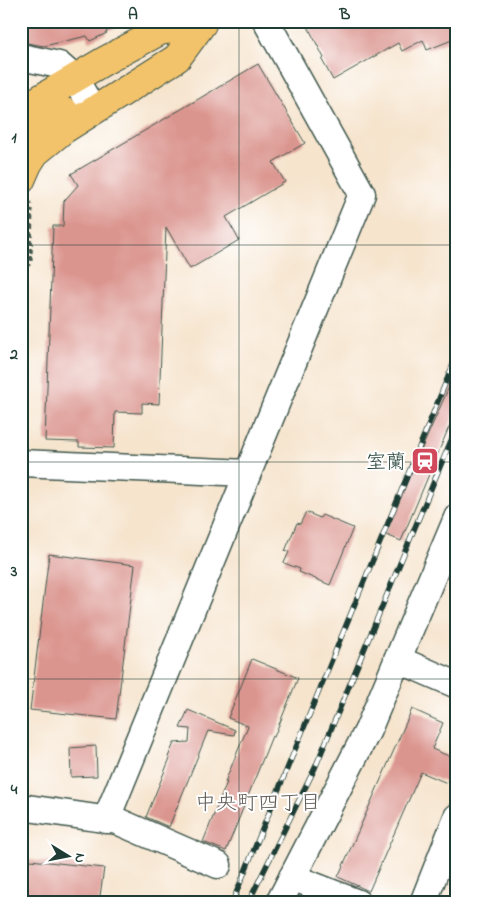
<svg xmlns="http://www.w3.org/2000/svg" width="478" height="924" viewBox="0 0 478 924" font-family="'Indie Flower','Klee One',sans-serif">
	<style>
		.building { fill: #db958f }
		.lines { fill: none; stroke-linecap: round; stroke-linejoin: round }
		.minor-casing { stroke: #3f564b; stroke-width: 29 }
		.major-casing { stroke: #3f564b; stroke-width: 30 }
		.path { stroke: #3f564b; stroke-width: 3; stroke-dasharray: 4 4; stroke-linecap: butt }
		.minor { stroke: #fff; stroke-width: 26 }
		.major { stroke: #f2c36a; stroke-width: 28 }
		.rail-casing { stroke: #1f3d34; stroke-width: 5.5 }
		.rail { stroke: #fff; stroke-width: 4; stroke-dasharray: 11; stroke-linecap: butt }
		.grid { fill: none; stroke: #1f3d34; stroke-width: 1; stroke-opacity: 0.55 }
		.labels { text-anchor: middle; stroke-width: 4; stroke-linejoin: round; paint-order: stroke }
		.poi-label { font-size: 20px; fill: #1f3d34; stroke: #fff; text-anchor: end }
		.neighbourhood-label { font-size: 21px; fill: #615c54; stroke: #fff }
		.neatline { fill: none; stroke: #1f3d34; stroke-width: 2 }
		.grid-label { font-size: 16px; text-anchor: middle; font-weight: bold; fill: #1f3d34 }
	</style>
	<rect width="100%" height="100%" fill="#fff"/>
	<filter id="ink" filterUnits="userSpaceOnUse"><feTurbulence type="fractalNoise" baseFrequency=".02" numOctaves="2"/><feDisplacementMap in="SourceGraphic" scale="10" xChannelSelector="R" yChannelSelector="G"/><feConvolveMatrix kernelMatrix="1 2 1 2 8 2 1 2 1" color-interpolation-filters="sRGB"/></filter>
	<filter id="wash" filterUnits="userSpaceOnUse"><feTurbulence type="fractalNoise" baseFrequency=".0096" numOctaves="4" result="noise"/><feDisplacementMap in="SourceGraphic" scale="20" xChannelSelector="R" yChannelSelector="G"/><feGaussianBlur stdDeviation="1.12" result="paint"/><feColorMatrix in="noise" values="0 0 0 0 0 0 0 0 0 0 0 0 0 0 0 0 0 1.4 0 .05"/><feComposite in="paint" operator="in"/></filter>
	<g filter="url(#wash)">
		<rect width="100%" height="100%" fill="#f6e4cd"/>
		<g id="blocks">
			<path class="building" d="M21 21H119L120 27 106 31 107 33 90 41 87 36 44 46 21 42Z
				M305 21H457V38L427 50 423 40 402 51 398 43 333 80 322 60 324 58Z
				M258 64 305 143 273 162 285 182 226 217 239 240 190 269 166 227 159 404 142 403V413L115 412 114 448 79 447V442L45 441 53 226H63L64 201 78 185 71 174Z
				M457 369V408L401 541 384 534Z
				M306 512 320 518 322 515 353 528 330 585 299 572 300 569 284 563 289 552 285 551 297 523 300 524Z
				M49 554 135 565 116 719 30 710Z
				M252 659 298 678 274 737 272 736 226 851 203 842 227 782H225L248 726 228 718Z
				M412 709 443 723 432 749 456 759 447 783 421 772 369 891 338 877Z
				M188 710 235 730 234 735 208 731 169 827 146 817 170 758 168 757 174 743 189 742 190 729 180 728Z
				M96 746 97 776 71 777 70 748Z
				M21 859 104 868 99 903H21Z"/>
		</g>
	</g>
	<g filter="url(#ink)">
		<use href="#blocks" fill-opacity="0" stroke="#3f564b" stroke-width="1"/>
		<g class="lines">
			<g class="minor-casing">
				<path id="minor" d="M21 57 59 65 75 79 93 110
					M21 463 248 473
					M397 659 457 685
					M21 807 117 821 218 865
					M106 820 362 194 266 21
					M292 877 358 903
					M279 903 368 730 457 518
					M423 903 457 817"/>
			</g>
			<g class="major-casing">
				<path id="major" d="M21 110 106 60 160 31 202 24
					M21 135 65 112
					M21 180 28 164 35 153 63 130 177 58 202 24"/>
			</g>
			<path class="path" d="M30 260 31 210H27C21 230 22 245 25 266L31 264 32 207 30 202
				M25 266 27 289"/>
			<use href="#minor" class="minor"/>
			<use href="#major" class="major"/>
			<g class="rail-casing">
				<path id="rail" d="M232 903 457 355
					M248 903 315 768 457 426"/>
			</g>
			<use href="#rail" class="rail"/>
		</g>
	</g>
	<path class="grid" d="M239 21V903M21 245H457M21 462H457M21 679H457"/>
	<defs>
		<g id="station-square" transform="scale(1.4375)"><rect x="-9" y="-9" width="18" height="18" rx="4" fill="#d1495b" stroke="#fff"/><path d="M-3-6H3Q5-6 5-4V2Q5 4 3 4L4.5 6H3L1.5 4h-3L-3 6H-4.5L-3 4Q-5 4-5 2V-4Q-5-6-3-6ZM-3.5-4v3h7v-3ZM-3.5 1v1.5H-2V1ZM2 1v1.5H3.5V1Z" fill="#fff"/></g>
	</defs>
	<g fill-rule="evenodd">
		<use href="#station-square" x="425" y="461"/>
	</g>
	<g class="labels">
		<g class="poi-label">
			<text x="406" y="468">室蘭</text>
		</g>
		<g class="neighbourhood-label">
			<text x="258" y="809">中央町四丁目</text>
		</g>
	</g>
	<rect width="478" height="924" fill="none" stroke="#fff" stroke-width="55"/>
	<g transform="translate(68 856) rotate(100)" stroke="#ffffff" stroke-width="4" paint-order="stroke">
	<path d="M0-4L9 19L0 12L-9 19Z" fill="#1f3d34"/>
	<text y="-8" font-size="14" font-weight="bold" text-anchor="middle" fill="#1f3d34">N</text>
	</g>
	<rect x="28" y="28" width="422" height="868" class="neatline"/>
	<g class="grid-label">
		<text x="133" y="19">A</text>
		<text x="345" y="19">B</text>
		<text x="14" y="142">1</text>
		<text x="14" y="359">2</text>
		<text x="14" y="576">3</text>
		<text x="14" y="794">4</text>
	</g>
</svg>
